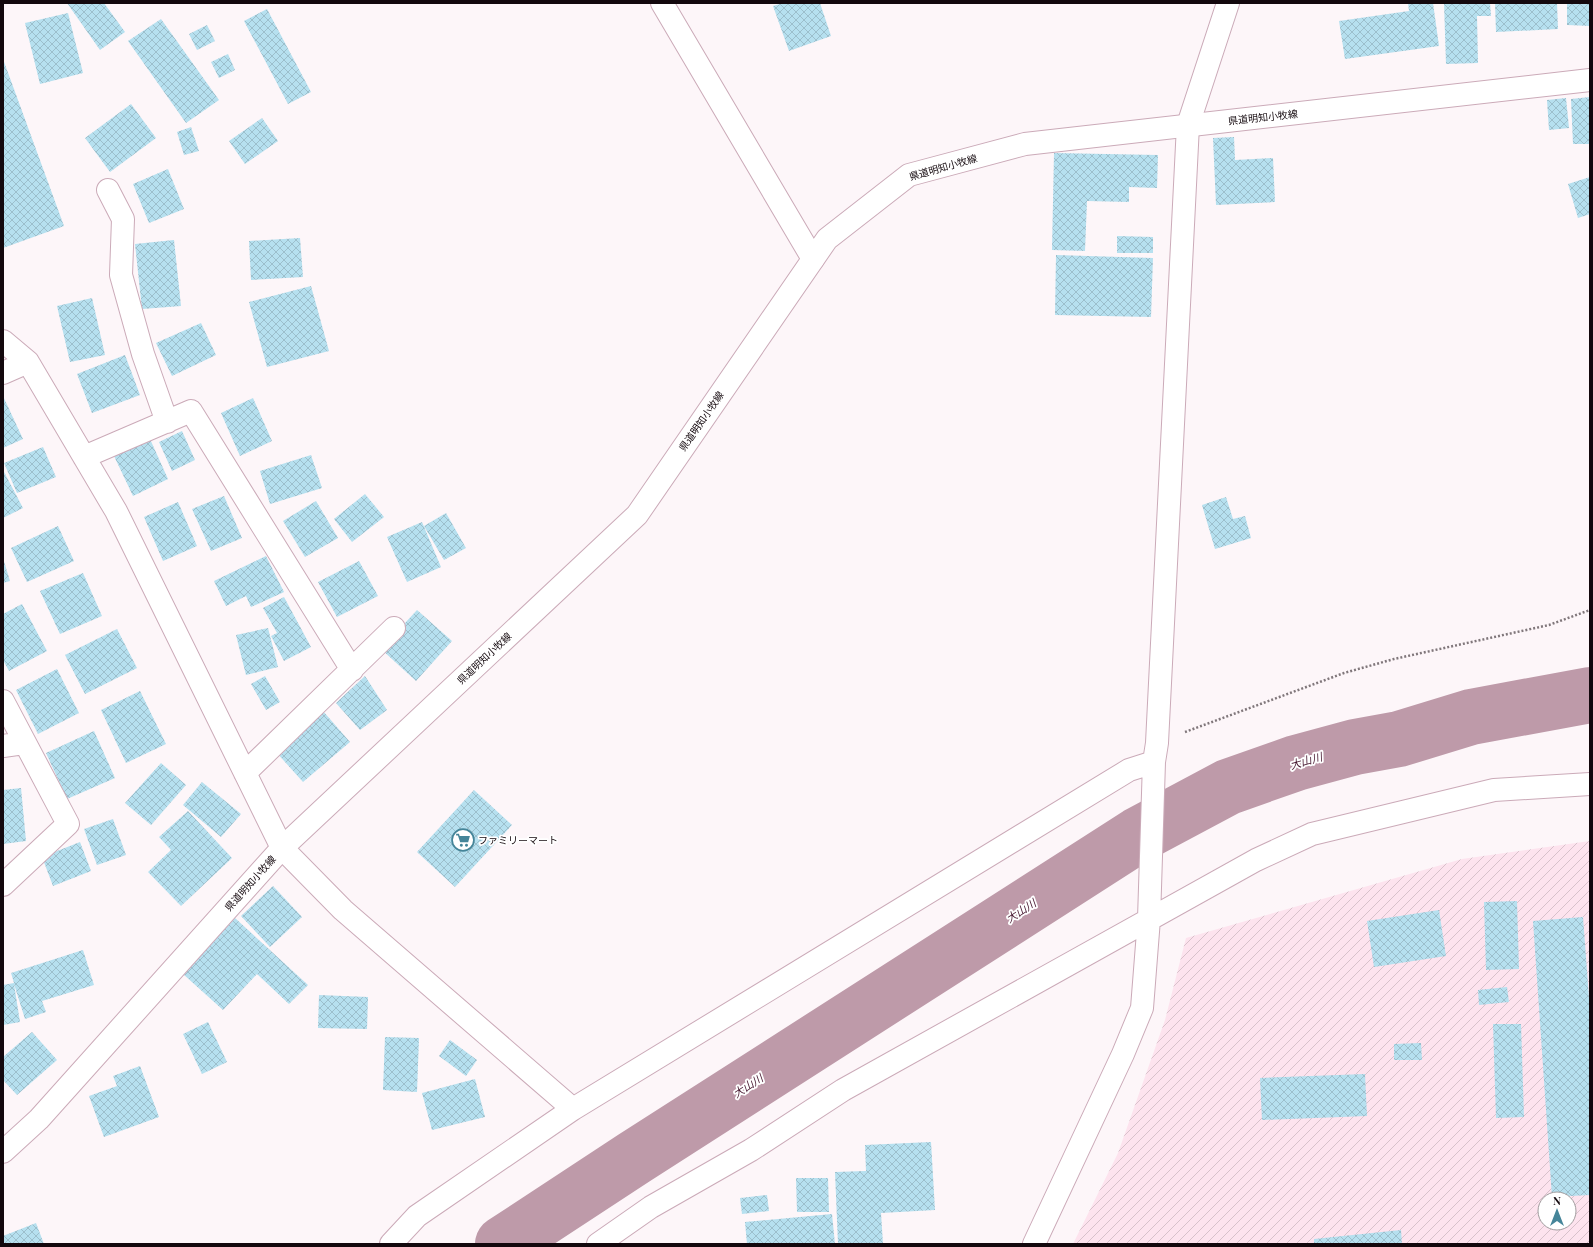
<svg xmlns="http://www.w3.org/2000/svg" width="1593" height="1247" viewBox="0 0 1593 1247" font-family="'Playfair Display','Noto Sans JP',serif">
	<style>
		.industrial { fill: url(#industrial-furrows); fill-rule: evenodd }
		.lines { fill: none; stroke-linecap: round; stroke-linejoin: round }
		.river { stroke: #be9aa9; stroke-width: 56 }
		.building { fill: url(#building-cross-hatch) }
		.minor-casing { stroke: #cbaab8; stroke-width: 24 }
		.major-casing { stroke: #cbaab8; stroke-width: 24 }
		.path { stroke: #80777b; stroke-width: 2.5; stroke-dasharray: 2 2; stroke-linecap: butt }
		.minor { stroke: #fff; stroke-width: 22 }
		.major { stroke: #fff; stroke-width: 22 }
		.labels { text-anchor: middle; stroke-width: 3.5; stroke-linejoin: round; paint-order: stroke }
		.street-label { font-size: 10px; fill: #13080d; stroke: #fff }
		.poi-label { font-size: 10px; fill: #13080d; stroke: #fff; text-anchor: start }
		.water-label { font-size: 11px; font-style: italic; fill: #471830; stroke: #fff }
	</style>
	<defs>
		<pattern id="industrial-furrows" width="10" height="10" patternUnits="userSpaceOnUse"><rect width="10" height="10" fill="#fde3ee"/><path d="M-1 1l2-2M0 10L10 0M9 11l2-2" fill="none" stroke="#d8c1cb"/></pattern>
		<pattern id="building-cross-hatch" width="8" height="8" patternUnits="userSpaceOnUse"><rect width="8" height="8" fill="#b6e0ef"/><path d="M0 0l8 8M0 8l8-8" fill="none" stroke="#9cbfcc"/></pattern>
	</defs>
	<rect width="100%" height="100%" fill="#fdf6f9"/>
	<path class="industrial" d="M1590 841V1244H1073L1118 1153 1165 1020 1186 938 1462 859ZM1545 1199H1569V1223H1545Z"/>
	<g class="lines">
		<path class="river" d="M503 1244 634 1158 1138 835 1228 787 1296 763 1355 747 1399 739 1471 717 1590 695"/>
	</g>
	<path class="building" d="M67 3H104L125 32 100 50Z
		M783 3H820L831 36 789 51 773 6Z
		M1408 3H1433L1439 46 1345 59 1339 21 1409 11Z
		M1444 3H1490L1491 16H1477L1478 63 1446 64Z
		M1495 3H1557L1558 29 1496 32Z
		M1567 3H1590V26L1567 25Z
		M267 9 311 92 288 104 244 21Z
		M68 13 83 73 40 84 25 23Z
		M161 19 219 100 186 123 128 41Z
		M207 25 215 41 197 50 189 34Z
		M228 54 235 70 219 78 211 62Z
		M3 59 64 226 3 248Z
		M1590 97V144H1573L1571 99Z
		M1566 98 1569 128 1549 130 1547 100Z
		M131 104 156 138 110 172 85 138Z
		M262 118 278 141 245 164 229 141Z
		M191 127 199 151 184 155 177 132Z
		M1234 137 1235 160 1273 158 1275 202 1216 205 1213 138Z
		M1054 153 1158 155 1157 188 1129 187V202L1087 201 1085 251 1052 250Z
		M168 169 184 209 149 223 133 184Z
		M1590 177V214L1578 218 1568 184Z
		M1117 236 1153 237V253H1117Z
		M300 238 303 277 251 280 249 241Z
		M174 240 181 306 142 309 135 244Z
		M1056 255 1153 258 1151 317 1055 315Z
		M311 286 329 351 267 367 249 302Z
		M92 298 105 355 70 362 57 306Z
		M201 323 216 355 172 376 156 343Z
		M125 355 140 395 92 413 77 374Z
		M3 396 23 439 3 448Z
		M253 398 272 441 240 456 221 413Z
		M182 431 195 460 172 471 159 442Z
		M150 439 168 479 133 496 114 456Z
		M43 447 56 477 17 493 4 463Z
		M311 455 322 488 270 504 260 471Z
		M3 470 23 508 3 518Z
		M365 494 384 517 352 542 334 519Z
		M224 496 242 538 211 551 192 509Z
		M1226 497 1233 519 1245 516 1251 538 1215 549 1202 505Z
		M316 501 338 538 305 557 283 521Z
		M178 502 197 546 163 561 144 517Z
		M446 513 466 548 444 560 424 526Z
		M422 522 441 567 407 582 387 537Z
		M58 526 74 561 27 582 11 548Z
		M266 556 284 592 251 607 246 596 226 606 214 581Z
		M3 558 10 581 3 583Z
		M359 561 378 596 337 617 318 582Z
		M83 573 102 616 60 634 40 591Z
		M284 597 311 647 284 661 271 636 277 633 263 608Z
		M22 604 47 651 9 671 3 660V614Z
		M417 610 452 641 416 681 381 649Z
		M268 628 278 667 246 675 236 635Z
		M117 629 137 668 85 694 65 655Z
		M57 669 79 713 38 734 16 690Z
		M265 676 280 702 266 710 251 684Z
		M365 676 387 710 360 730 336 703Z
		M140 691 166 744 126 763 101 710Z
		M323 711 350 742 303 782 276 752Z
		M94 731 115 778 67 799 46 753Z
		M161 763 186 785 151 825 125 803Z
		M202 782 241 814 221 837 183 805Z
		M21 788 26 841 3 844V790Z
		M474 790 512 825 455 887 417 852Z
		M188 811 232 858 181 906 148 872 171 850 159 837Z
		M113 819 126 855 97 865 84 829Z
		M80 842 91 871 53 886 42 857Z
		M273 886 302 917 270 947 241 916Z
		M1517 901 1519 969 1486 970 1484 902Z
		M1439 910 1446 956 1374 967 1367 921Z
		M1583 917 1590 1011V1195L1552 1197 1533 921Z
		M235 918 308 985 289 1004 257 974 223 1010 183 974Z
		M83 950 94 985 42 1001 46 1012 25 1019 14 984 20 1022 3 1025V985L14 983 11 973Z
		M1507 987 1509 1002 1479 1005 1478 990Z
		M319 995 368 997 367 1029 318 1028Z
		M208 1022 227 1062 202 1074 183 1034Z
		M1493 1024H1521L1524 1117 1496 1118Z
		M32 1032 57 1060 17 1095 3 1080V1057Z
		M385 1037 419 1038 417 1092 383 1090Z
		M450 1040 477 1060 466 1076 439 1056Z
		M1421 1043 1422 1060H1394V1044Z
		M140 1066 159 1117 104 1137 89 1096 117 1086 113 1076Z
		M1365 1074 1367 1116 1262 1120 1260 1078Z
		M475 1079 485 1117 432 1130 422 1093Z
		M931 1142 935 1210 881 1213 883 1244H838L835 1172 866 1171 865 1145Z
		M796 1178H828L829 1212H797Z
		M767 1195 769 1211 742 1214 740 1198Z
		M832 1214 835 1244H747L745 1222Z
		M36 1223 44 1244H3V1236Z
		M1401 1230 1402 1244H1314V1239Z"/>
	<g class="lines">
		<g class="minor-casing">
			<path id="minor" d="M662 3 813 259
				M108 190 123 219 121 275 143 354 167 422
				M3 341 28 362 116 511 282 848 343 910 573 1109
				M3 373 28 362
				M84 457 191 411 352 670
				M3 701 68 824 3 885
				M3 746 24 743
				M245 773 394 628
				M391 1244 417 1216 573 1109 1129 770 1154 762
				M598 1244 651 1207 751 1150 843 1090 1256 860 1312 834 1494 790 1590 784
				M1034 1244 1123 1054 1142 1008 1149 919 1154 762 1157 743 1188 125 1228 3"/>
		</g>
		<g class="major-casing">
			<path id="major" d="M3 1152 39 1119 282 848 637 515 827 239 909 175 1025 144 1590 80"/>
		</g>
		<path class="path" d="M1185 732 1344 673 1394 659 1549 625 1590 610"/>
		<use href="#minor" class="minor"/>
		<use href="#major" class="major"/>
	</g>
	<defs>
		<g id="supermarket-ring" transform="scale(1.15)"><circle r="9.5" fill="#fff" stroke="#458599" stroke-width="1.5"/><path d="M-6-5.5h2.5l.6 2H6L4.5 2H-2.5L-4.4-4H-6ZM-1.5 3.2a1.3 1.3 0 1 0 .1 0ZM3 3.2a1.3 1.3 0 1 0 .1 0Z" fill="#458599"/></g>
	</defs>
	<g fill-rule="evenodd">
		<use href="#supermarket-ring" x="463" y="840"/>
	</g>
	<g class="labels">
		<g class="street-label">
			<text transform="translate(1263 117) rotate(-6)" y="4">県道明知小牧線</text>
			<text transform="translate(943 167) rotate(-16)" y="4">県道明知小牧線</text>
			<text transform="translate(701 421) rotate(-55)" y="4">県道明知小牧線</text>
			<text transform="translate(484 658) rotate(-43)" y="4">県道明知小牧線</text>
			<text transform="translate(250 883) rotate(-48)" y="4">県道明知小牧線</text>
		</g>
		<g class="poi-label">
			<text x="478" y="844">ファミリーマート</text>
		</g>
		<g class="water-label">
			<text transform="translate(1306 761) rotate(-16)" y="4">大山川</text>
			<text transform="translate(1021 911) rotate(-33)" y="4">大山川</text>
			<text transform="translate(748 1086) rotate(-33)" y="4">大山川</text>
		</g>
	</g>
	<rect width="1593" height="1247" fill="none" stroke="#13080d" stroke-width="8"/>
	<g transform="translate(1557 1211)"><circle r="19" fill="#ffffff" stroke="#a19c9e"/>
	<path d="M0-3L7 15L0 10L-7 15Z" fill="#458599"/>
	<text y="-6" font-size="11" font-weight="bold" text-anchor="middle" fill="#13080d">N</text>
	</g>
</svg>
